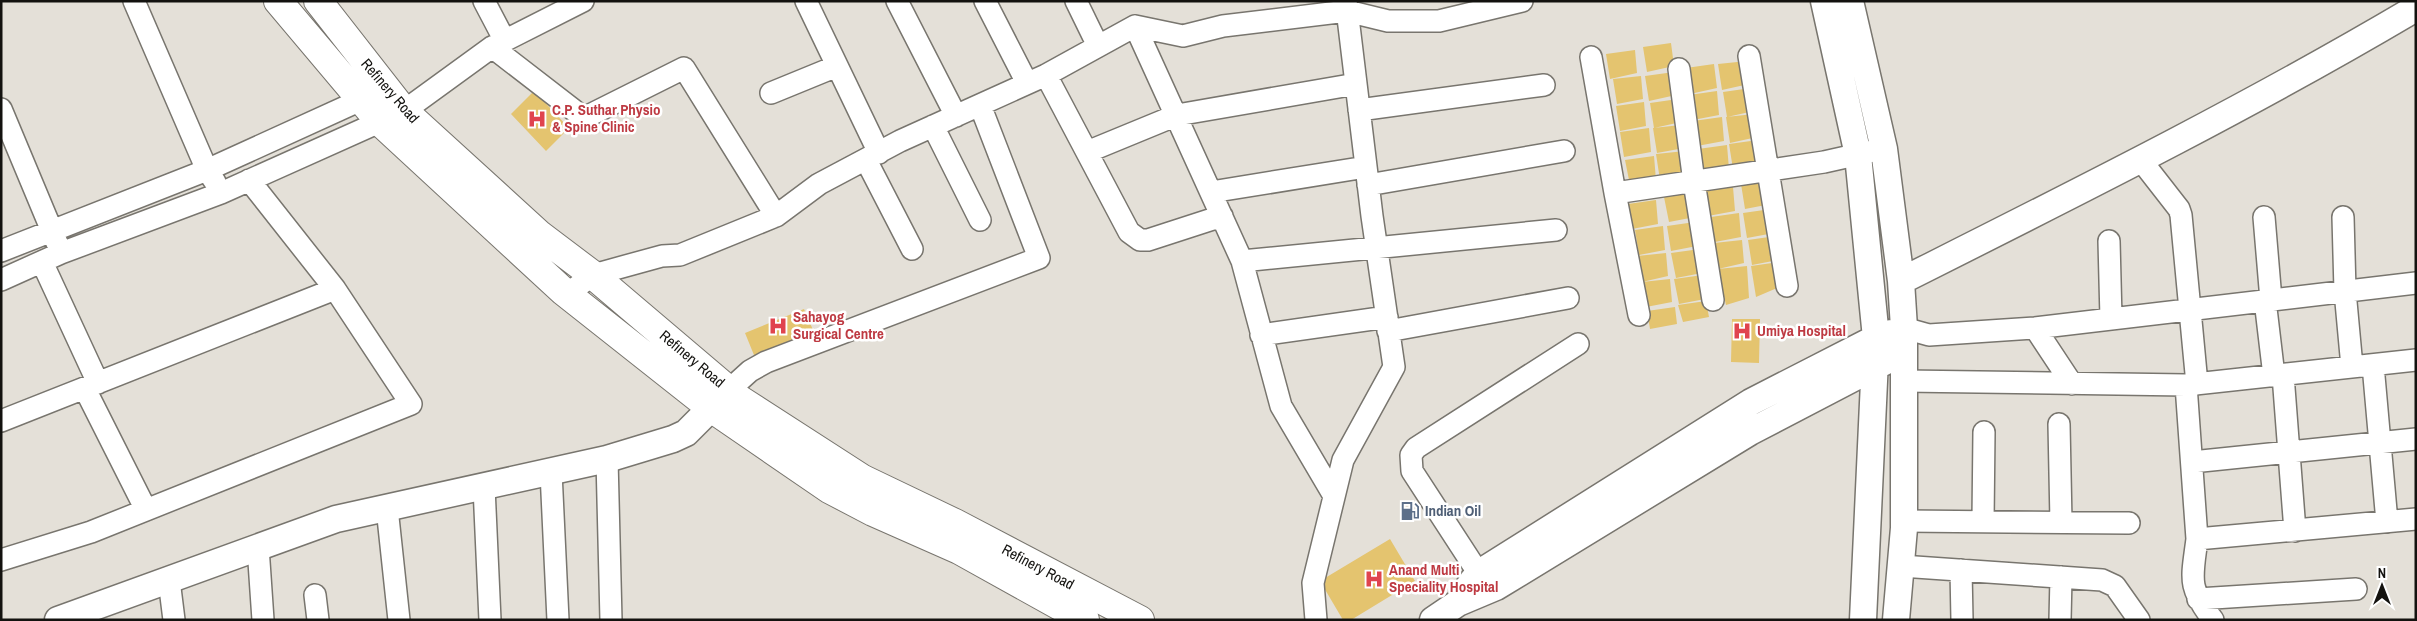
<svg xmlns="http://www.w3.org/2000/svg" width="2417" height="621" viewBox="0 0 2417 621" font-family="'Archivo Narrow',sans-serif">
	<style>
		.building { fill: #e4c46f }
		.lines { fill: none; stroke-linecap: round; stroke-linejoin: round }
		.minor-casing { stroke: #78756e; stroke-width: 24 }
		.tertiary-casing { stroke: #78756e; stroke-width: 29 }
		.primary-casing { stroke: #78756e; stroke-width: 30 }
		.minor { stroke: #fff; stroke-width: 21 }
		.tertiary { stroke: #fff; stroke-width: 26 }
		.primary { stroke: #fff; stroke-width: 28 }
		.labels { text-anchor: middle; stroke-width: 5; stroke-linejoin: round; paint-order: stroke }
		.street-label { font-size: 15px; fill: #13120f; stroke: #fff }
		.health-label { font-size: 15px; font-weight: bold; fill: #be3a42; stroke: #fff; text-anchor: start }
		.service-label { font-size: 15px; font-weight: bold; fill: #4e5e75; stroke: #fff; text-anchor: start }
	</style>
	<rect width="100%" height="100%" fill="#e4e0d8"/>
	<path class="building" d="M1671 43 1674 66 1647 72 1643 47Z
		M1635 50 1637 73 1610 79 1606 54Z
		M1747 61 1749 84 1722 90 1718 64Z
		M1714 64 1717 88 1690 94 1686 68Z
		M1674 72 1676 95 1649 101 1645 76Z
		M1641 76 1643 99 1617 104 1613 79Z
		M1751 88 1754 111 1727 117 1723 92Z
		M534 91 569 128 546 151 511 114Z
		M1717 91 1719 115 1693 120 1689 95Z
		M1678 99 1681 122 1654 128 1650 103Z
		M1644 102 1646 126 1620 131 1616 106Z
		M1754 114 1757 137 1730 143 1726 117Z
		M1722 117 1724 141 1697 146 1693 121Z
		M1681 125 1684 148 1657 153 1653 128Z
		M1649 128 1651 152 1624 157 1620 132Z
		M1758 140 1760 163 1733 169 1729 144Z
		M1727 145 1729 169 1703 174 1698 149Z
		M1685 151 1687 174 1660 180 1656 154Z
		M1654 156 1656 180 1630 185 1625 160Z
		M1769 180 1771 204 1745 209 1741 184Z
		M1733 187 1735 211 1708 216 1704 191Z
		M1693 193 1695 217 1669 222 1664 197Z
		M1656 200 1658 224 1632 229 1628 204Z
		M1771 209 1774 233 1747 238 1743 213Z
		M1739 213 1741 237 1715 242 1711 217Z
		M1695 222 1697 246 1671 251 1667 226Z
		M1663 226 1665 250 1639 255 1635 230Z
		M1776 236 1778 260 1752 265 1748 240Z
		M1742 240 1744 263 1718 269 1714 243Z
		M1700 249 1702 273 1676 278 1671 253Z
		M1666 253 1668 276 1642 282 1637 256Z
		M1779 262 1782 286 1756 297 1751 266Z
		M1747 266 1749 298 1726 305 1718 269Z
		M1703 275 1705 299 1679 304 1674 279Z
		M1670 279 1672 302 1646 307 1642 282Z
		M1706 301 1709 317 1683 322 1678 305Z
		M1675 307 1677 324 1650 329 1647 311Z
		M804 309 816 337 756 360 745 333Z
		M1732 319H1760L1759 363 1731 362Z
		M1390 539 1415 581 1351 620H1343L1320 581Z"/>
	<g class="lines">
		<g class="minor-casing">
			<path id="minor" d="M134 1 207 170 215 182
				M484 1 505 41
				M806 1 879 153
				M897 1 956 116
				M985 1 1027 83
				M1076 1 1098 46
				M1135 26 1242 261 1281 406 1334 496
				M492 47 584 118 684 68 776 216
				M1749 56 1787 286
				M1591 57 1615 193 1824 162 1873 151
				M1679 69 1694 182 1713 300
				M1046 75 1129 232 1140 240H1148L1222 216
				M771 93 837 66
				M1 109 57 243
				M1359 110 1544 85
				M933 126 980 220
				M1087 152 1177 115 1356 84
				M2140 159 2179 209 2181 215 2197 384
				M866 160 912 249
				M1368 185 1564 151
				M1211 192 1366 167
				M1615 193 1639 315
				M2264 217 2271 300
				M2343 217 2345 291 2352 367
				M2109 241 2111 319
				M1 251 207 170 374 94
				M1242 261 1556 230
				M42 262 98 383
				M1 280 61 253 221 193 404 111 492 47 583 1
				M567 294 593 275 662 256 680 255 776 216 819 184 900 141 1046 75 1135 26 1183 36 1223 26 1347 11 1388 21H1439L1522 1
				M2265 300 2274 376
				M1904 328 1929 335 2035 328 2416 283
				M2035 328 2072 384
				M1388 331 1568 298
				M1261 335 1387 317
				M2416 360 2186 385 2197 539 2416 519
				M2373 365 2387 522
				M2283 375 2295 531
				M1904 381 2186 385
				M85 389 146 510
				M729 390 750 371 766 362 1039 258 980 105
				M1 421 335 289 249 180
				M2059 424 2061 522
				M607 459 611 620
				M2192 462 2416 439
				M551 472 558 620
				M484 487 490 620
				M387 508 399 620
				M1904 521 2129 523
				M1983 521 1984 432
				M2197 539C2192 579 2187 586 2213 620
				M258 547 263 620
				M1 560 91 532 411 404 335 289
				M1901 566 2102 580 2115 586 2139 620
				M1961 570 1962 620
				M1479 574 1412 471 1411 455 1416 448 1578 344
				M169 580 174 620
				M315 595 318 620
				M2198 599 2356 589
				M1316 620 1313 583 1343 460 1394 367 1372 216 1346 1
				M2060 620 2061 577"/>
		</g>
		<g class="tertiary-casing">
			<path id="tertiary" d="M1824 1 1858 155 1876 338 1863 620
				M1850 1 1884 149 1901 281 1904 328V528L1896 620
				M1901 281C2074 194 2249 107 2416 8
				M1458 603 1473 580 1484 570 1751 402 1876 338 1891 333
				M58 620 336 519 607 459 673 439 686 433 727 392
				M1433 620 1458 603 1496 587 1750 432 1890 359"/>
		</g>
		<g class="primary-casing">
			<path id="primary" d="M278 1 380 122 563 291 711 408 829 489 873 512 959 550 1085 620
				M318 1 404 111 540 235 593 275 739 399 863 479 955 523 1140 620"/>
		</g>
		<use href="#minor" class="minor"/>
		<use href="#tertiary" class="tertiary"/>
		<use href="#primary" class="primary"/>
	</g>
	<defs>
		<g id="hospital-bare" transform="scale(1.5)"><path d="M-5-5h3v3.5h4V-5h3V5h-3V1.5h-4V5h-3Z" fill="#e0444e" stroke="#fff" stroke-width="2.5" paint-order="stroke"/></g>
		<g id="fuel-bare" transform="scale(1.5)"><path d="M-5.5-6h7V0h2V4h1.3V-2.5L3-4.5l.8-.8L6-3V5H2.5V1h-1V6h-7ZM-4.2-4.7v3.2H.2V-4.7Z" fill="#5c6f8a" stroke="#fff" stroke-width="2.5" paint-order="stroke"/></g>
	</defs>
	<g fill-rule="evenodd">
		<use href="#hospital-bare" x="537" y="119"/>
		<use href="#hospital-bare" x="778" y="326"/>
		<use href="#hospital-bare" x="1742" y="331"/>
		<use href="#fuel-bare" x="1410" y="511"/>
		<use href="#hospital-bare" x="1374" y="579"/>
	</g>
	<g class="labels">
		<g class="street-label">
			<text transform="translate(390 91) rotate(49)" y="5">Refinery Road</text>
			<text transform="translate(692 359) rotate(40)" y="5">Refinery Road</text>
			<text transform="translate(1038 567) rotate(28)" y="5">Refinery Road</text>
		</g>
		<g class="health-label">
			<text x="552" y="115">C.P. Suthar Physio<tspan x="552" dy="17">&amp; Spine Clinic</tspan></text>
			<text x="793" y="322">Sahayog<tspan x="793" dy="17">Surgical Centre</tspan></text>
			<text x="1757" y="336">Umiya Hospital</text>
			<text x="1389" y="575">Anand Multi<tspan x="1389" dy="17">Speciality Hospital</tspan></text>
		</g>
		<g class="service-label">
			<text x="1425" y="516">Indian Oil</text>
		</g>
	</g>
	<rect width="2417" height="621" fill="none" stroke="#13120f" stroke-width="5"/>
	<g transform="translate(2382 586)" stroke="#ffffff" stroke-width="4" paint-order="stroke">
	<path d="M0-4L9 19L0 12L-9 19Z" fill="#13120f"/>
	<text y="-8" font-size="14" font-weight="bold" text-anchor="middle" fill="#13120f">N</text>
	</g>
</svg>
